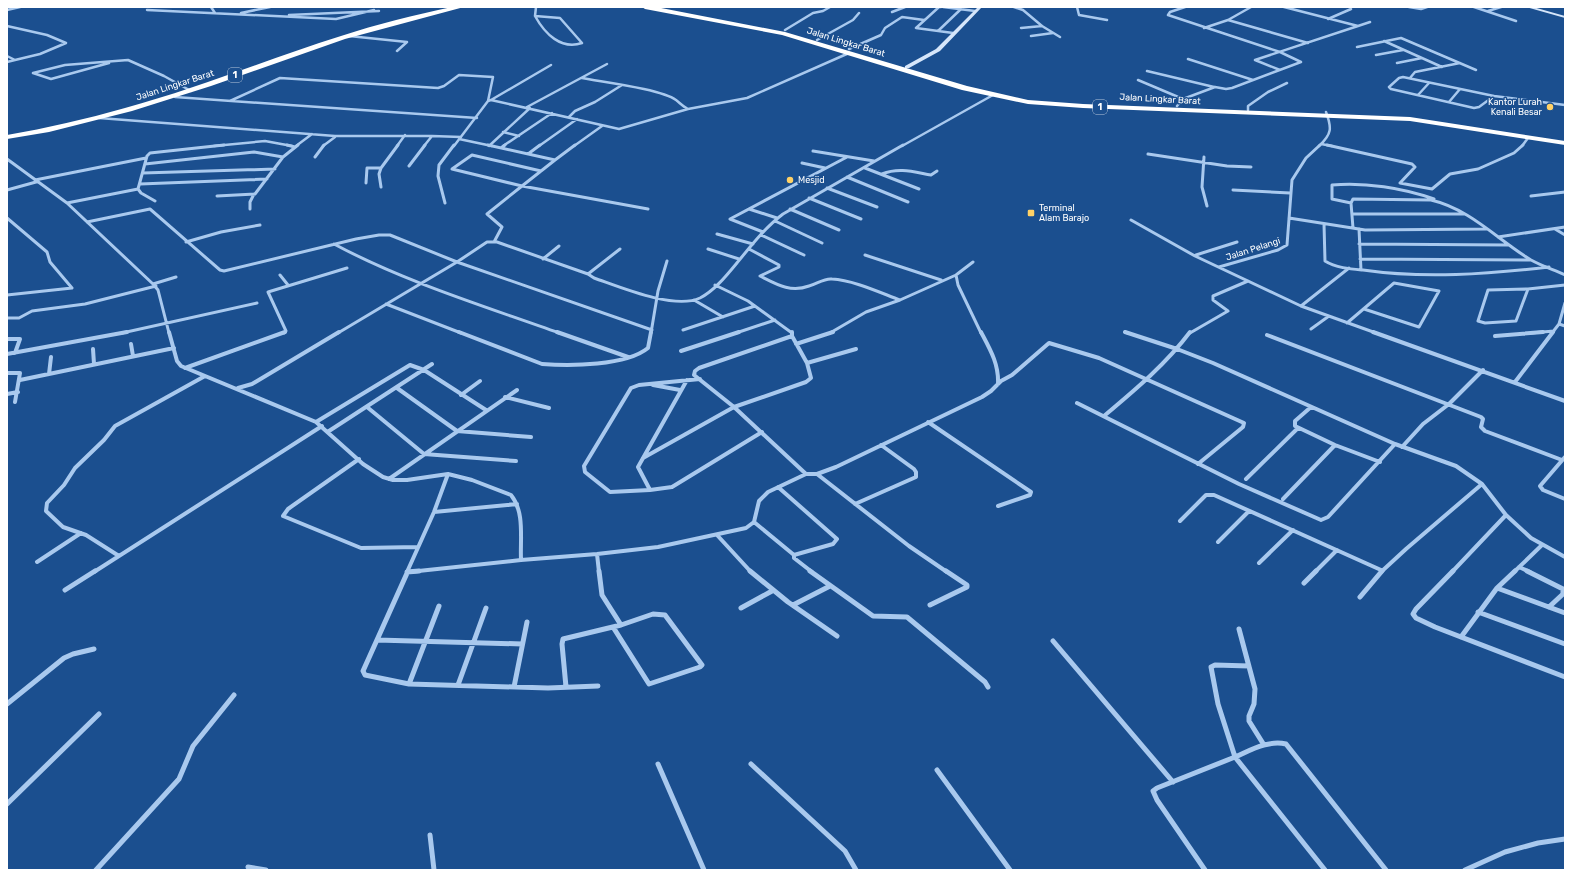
<svg xmlns="http://www.w3.org/2000/svg" width="1572" height="877" viewBox="0 0 1572 877" font-family="Rubik,sans-serif">
	<style>
		.lines { fill: none; stroke-linecap: round; stroke-linejoin: round }
		.street-far3 { stroke: #a9c9ee; stroke-width: 2.5 }
		.street-far2 { stroke: #a9c9ee; stroke-width: 3 }
		.street-far1 { stroke: #a9c9ee; stroke-width: 4 }
		.street { stroke: #a9c9ee; stroke-width: 5 }
		.secondary { fill: #d6e6fa; fill-rule: evenodd }
		.highway { fill: #fff; fill-rule: evenodd }
		.poi-dot { fill: #ffd166; stroke: #1b4f8f; stroke-width: 1.5 }
		.labels { text-anchor: middle; stroke-width: 3; stroke-linejoin: round; paint-order: stroke }
		.far-street-label { font-size: 9px; fill: #fff; stroke: #1b4f8f }
		.shield { fill: #1b4f8f; stroke: #bbcadd; stroke-width: 1 }
		.shield-label { font-size: 9px; font-weight: bold; fill: #fff }
		.far-poi-label { font-size: 9px; fill: #fff; stroke: #1b4f8f; text-anchor: start }
	</style>
	<rect width="100%" height="100%" fill="#1b4f8f"/>
	<g class="lines">
		<path class="street-far3" d="M211 7 215 13
			M941 7H939L916 28 953 33
			M943 7 975 11
			M1014 7 1023 10 1042 26 1060 37
			M1077 7 1079 15 1107 20
			M1409 7 1421 9 1427 7
			M1474 7 1516 21
			M7 10 20 7
			M147 10 336 19 374 10
			M1488 11 1501 7
			M892 12 905 7
			M241 13 270 7
			M289 15 379 11
			M535 16 560 18 582 43C561 50 545 34 535 16Z
			M535 16 536 7
			M1328 19 1351 9
			M1228 20 1308 43
			M7 26 47 35 66 43 40 54 15 60
			M1358 26 1370 22
			M1021 28 1042 26
			M1204 28 1228 20 1251 7
			M785 30 813 13 823 11 830 7
			M938 31 961 9
			M349 36 407 42 397 51
			M1031 36 1053 33
			M817 40 853 20 859 13
			M1384 41 1442 67
			M1357 47 1401 38 1476 70
			M849 49 881 35 885 28 902 17 924 20
			M1376 55 1403 50
			M7 56 15 60 7 62
			M1188 59 1253 80
			M109 63 51 79 33 73 65 65 128 60 164 76 191 91
			M1397 63 1422 58
			M1280 70 1255 60 1358 26 1284 7
			M1147 71 1214 87
			M1403 77 1494 96 1479 107 1474 108 1391 89 1389 87 1399 78Z
			M582 78C602 82 661 89 676 100 680 103 682 106 688 109
			M1410 78 1415 72 1460 63
			M1138 80 1183 99
			M1418 95 1429 83
			M1494 96 1565 105
			M175 97 477 118
			M491 100 551 65
			M230 101 280 78 438 88 444 86 459 75 493 77 488 101 454 146
			M488 101 491 100 619 129 688 109 747 98 849 53
			M1449 102 1460 89
			M1177 106 1183 99 1215 87 1226 89 1232 88 1301 62 1280 52 1168 15 1170 12 1185 7
			M527 107 607 64
			M1248 110V106L1268 92 1287 83
			M569 117 575 111 595 102 622 85
			M99 118 335 136H432
			M503 132 519 136
			M459 139 492 146
			M1321 144 1332 146
			M214 146 265 141 292 146
			M296 146 312 134
			M323 146 335 137
			M397 146 405 135
			M424 146 432 136 461 137
			M489 146 530 108
			M503 146 552 113
			M539 146 577 119
			M574 146 602 126
			M902 146 993 95
			M1319 146C1332 134 1332 128 1326 112
			M1522 146 1528 138"/>
		<path class="street-far2" d="M287 145 295 147
			M488 145 555 160 522 186 452 169 472 155 541 171
			M1327 145 1412 164 1415 167 1400 183 1432 189 1450 174 1478 169 1514 153 1523 145
			M501 148 505 145
			M813 151 874 161
			M528 154 540 145
			M1148 154 1227 166 1251 167
			M315 157 324 145
			M1204 157 1202 187 1207 206
			M7 159 67 203 153 284 158 290 169 333
			M555 160 575 145
			M802 163 825 168
			M145 164 254 152 283 157
			M409 166 425 145
			M865 168 919 189
			M143 173 275 169
			M882 174C899 167 914 172 931 175L937 171
			M847 177 908 202
			M35 180 146 158
			M366 183 367 168H381
			M140 184 267 179
			M381 187 379 174 381 168 398 145
			M827 188 877 207
			M138 189 147 156 150 153 224 145
			M7 190 36 182
			M1233 190 1290 193
			M217 196 255 194 283 157 298 145
			M1531 196 1565 192
			M809 198 861 219
			M67 203 138 189 141 193 155 201
			M445 203 438 176 439 165 454 145
			M1351 203 1332 199V185C1365 182 1403 188 1434 199
			M250 209V202L254 194
			M749 209 777 218
			M790 209 839 230
			M1352 214H1465
			M7 218 47 252 50 262 72 288 7 295
			M1289 218 1365 230 1486 229
			M1131 220 1195 256 1301 306 1376 333
			M775 221 822 243
			M87 222 150 209 220 270 224 271 356 239 379 235H390L457 262 652 330
			M1324 224 1325 261C1336 268 1351 269 1363 270 1425 279 1487 274 1549 267
			M1353 228 1351 203 1353 199 1431 200C1470 209 1498 240 1531 260 1542 266 1554 270 1565 275
			M1359 229 1361 270
			M1555 229 1565 235
			M763 232 730 219 847 157
			M717 234 753 244
			M761 235 804 255
			M1498 237 1565 227
			M186 242 221 232 260 225
			M494 242 502 227 487 214 522 186 648 209
			M334 244C405 282 484 306 559 333
			M1359 244 1508 245
			M620 249 588 274 594 278C620 287 674 310 700 298 716 290 730 271 741 258 754 242 767 226 783 214L903 145
			M708 249 739 259
			M749 249 779 265V267L760 276C776 284 790 293 809 286 817 284 824 278 832 279 853 280 881 293 900 300
			M865 255 941 280
			M1196 255 1237 242
			M543 259 559 246
			M1360 259 1531 260
			M1219 267 1278 250 1287 245 1292 180 1306 158 1320 145
			M280 275 288 285
			M956 275 958 285 981 333
			M153 284 176 277
			M715 285 748 301 792 333
			M1528 289 1516 321 1485 323 1478 321 1488 290Z
			M1528 289 1565 285
			M694 300 723 317
			M386 304 461 333
			M1301 306 1349 268
			M7 318H19L32 311 85 304 156 286
			M1347 323 1394 283 1439 291 1419 327 1364 309
			M1559 324 1565 326
			M1311 329 1329 316
			M683 330 755 306
			M1125 332 1128 333
			M122 333 257 303
			M284 333 286 331 268 292 347 268
			M338 333 457 262 487 242H497L588 274
			M651 333 658 291 667 261
			M736 333 775 320
			M830 333 866 312 900 300 956 275 973 262
			M1190 333 1228 311 1213 300V296L1248 281
			M1531 333 1554 331
			M1552 333 1559 324 1565 303"/>
		<path class="street-far1" d="M169 332 177 361 181 366 316 422 363 464 383 477 393 480H407L448 474 472 480 511 495C525 512 520 539 521 560L597 554 658 547 746 528 754 522 759 501 768 492 806 474H817L836 467 982 397 991 391 1001 381 1012 375 1049 343 1099 358 1244 423 1243 427 1198 464
			M459 332 542 364C570 366 626 366 648 348L651 332
			M557 332 628 357
			M981 332C990 349 999 364 998 384
			M1125 332 1177 349 1213 363 1395 444 1456 466 1482 484 1506 515 1531 538 1565 557
			M1373 332 1565 401
			M1267 335 1481 417 1483 419 1481 427 1485 431 1562 460
			M792 336 699 368 695 371 694 375 734 407 806 474
			M1495 336 1543 332
			M7 339H20L15 353
			M131 344 133 356
			M796 344 833 332
			M93 349 94 364
			M681 351 739 332
			M7 354 127 332
			M807 363 856 349
			M185 368 285 332
			M7 373H20L15 402
			M49 374 51 357
			M700 379 639 385 631 388 584 466 585 472 610 492 650 490 672 487 762 432
			M20 380 174 348
			M1515 382 1553 332
			M653 385 680 390
			M238 388 252 384 339 332
			M397 388 457 431 531 437
			M7 394 18 392
			M461 395 480 381
			M505 397 549 408
			M1077 403 1239 484 1321 520 1328 517 1395 444
			M367 407 424 454 516 461
			M1311 407 1295 421V426L1335 445 1380 462
			M1104 416C1135 390 1166 364 1190 332
			M316 422 410 365 424 370 486 410
			M928 422 1031 492 1030 495 998 506
			M329 431 432 364
			M1402 447 1423 424 1449 404 1483 370
			M1565 457 1540 486 1543 490 1565 499
			M643 458 734 407 806 382 811 378 807 363 792 336V332
			M359 459 288 509 283 516 361 548 418 547
			M817 474 909 546 947 572
			M389 479 517 390
			M1246 479 1298 428
			M778 487 837 539 833 544 794 555V558L812 572
			M650 490 638 467 687 380
			M1283 499 1335 445
			M855 504 916 477V472L914 469 881 445
			M434 512 517 504
			M1180 521 1206 495H1214L1381 570
			M754 522 794 555
			M717 535 751 572
			M1218 542 1249 511
			M597 554 599 572
			M119 556 86 535 63 527 46 511 47 503 64 485 75 468 104 440 115 426 205 376
			M37 562 81 533
			M1259 563 1293 530
			M1519 567 1530 572
			M94 572 322 426
			M407 572 434 512 448 474
			M409 572 521 560
			M1315 572 1337 550
			M1381 572 1406 549 1482 484
			M1452 572 1506 515
			M1514 572 1542 545"/>
		<path class="street" d="M408 571 363 671 365 675 409 684 548 688 598 686
			M599 571 602 595 621 625
			M750 571 788 602 837 636
			M810 571 873 616 907 617 985 682 988 687
			M1453 571 1416 609 1413 614 1416 618 1435 627 1565 677
			M1527 571 1563 589V594L1549 607
			M407 572 419 571
			M1304 583 1316 571
			M1497 588 1565 613
			M65 590 95 571
			M1360 597 1382 571
			M793 605 830 586
			M930 605 967 587V585L946 571
			M741 608 772 591
			M1478 612 1565 644
			M1239 629 1255 689 1254 704 1249 716V721L1264 745
			M1461 637 1497 588 1515 571
			M377 640 522 644
			M1053 641 1173 782
			M409 684 439 606
			M458 685 486 608
			M514 687 527 622
			M566 687 562 644 563 639 621 625 653 614 665 615 702 665 700 667 649 684 613 627
			M7 704 64 658 73 654 94 649
			M658 764 704 870
			M751 764 845 851 856 870
			M937 770 1010 870
			M7 804 99 714
			M430 835 434 870
			M248 867 266 870
			M96 870 179 779 193 746 234 695
			M1205 870 1157 800 1153 791 1157 788 1235 757 1218 704 1211 667 1215 665 1249 666
			M1325 870 1235 757C1251 750 1268 740 1286 744L1386 870
			M1465 870 1505 852 1538 843 1565 839"/>
		<path class="secondary" d="M978 7H982L940 51 909 68H905V66L936 49Z
			M1526 7H1533L1565 16V18Z"/>
		<path class="highway" d="M452 7H464L345 39 211 86 132 111 49 132 7 139V135C47 128 86 119 125 108 198 88 268 59 341 36 377 24 415 15 452 7Z
			M642 7H656L785 32 967 86 1028 100 1083 104 1410 117 1565 141V145L1410 121 1083 108 1028 104 962 90 782 35 645 9Z"/>
	</g>
	<g class="poi-dot">
		<circle cx="1550" cy="107" r="4"/>
		<circle cx="790" cy="180" r="4"/>
		<rect x="1027" y="209" width="8" height="8" rx="2"/>
	</g>
	<g class="labels">
		<g class="far-street-label">
			<text transform="translate(846 42) rotate(17)" y="3">Jalan Lingkar Barat</text>
			<text transform="translate(175 85) rotate(-18)" y="3">Jalan Lingkar Barat</text>
			<text transform="translate(1160 99) rotate(3)" y="3">Jalan Lingkar Barat</text>
			<text transform="translate(1253 249) rotate(-18)" y="3">Jalan Pelangi</text>
		</g>
		<g class="shield">
			<rect x="228" y="68" width="14" height="14" rx="3"/>
			<rect x="1093" y="100" width="14" height="14" rx="3"/>
		</g>
		<g class="shield-label">
			<text x="235" y="78">1</text>
			<text x="1100" y="110">1</text>
		</g>
		<g class="far-poi-label">
			<text x="1542" y="105" text-anchor="end">Kantor Lurah<tspan x="1542" dy="10">Kenali Besar</tspan></text>
			<text x="798" y="183">Mesjid</text>
			<text x="1039" y="211">Terminal<tspan x="1039" dy="10">Alam Barajo</tspan></text>
		</g>
	</g>
	<rect width="1572" height="877" fill="none" stroke="#ffffff" stroke-width="16"/>
</svg>
